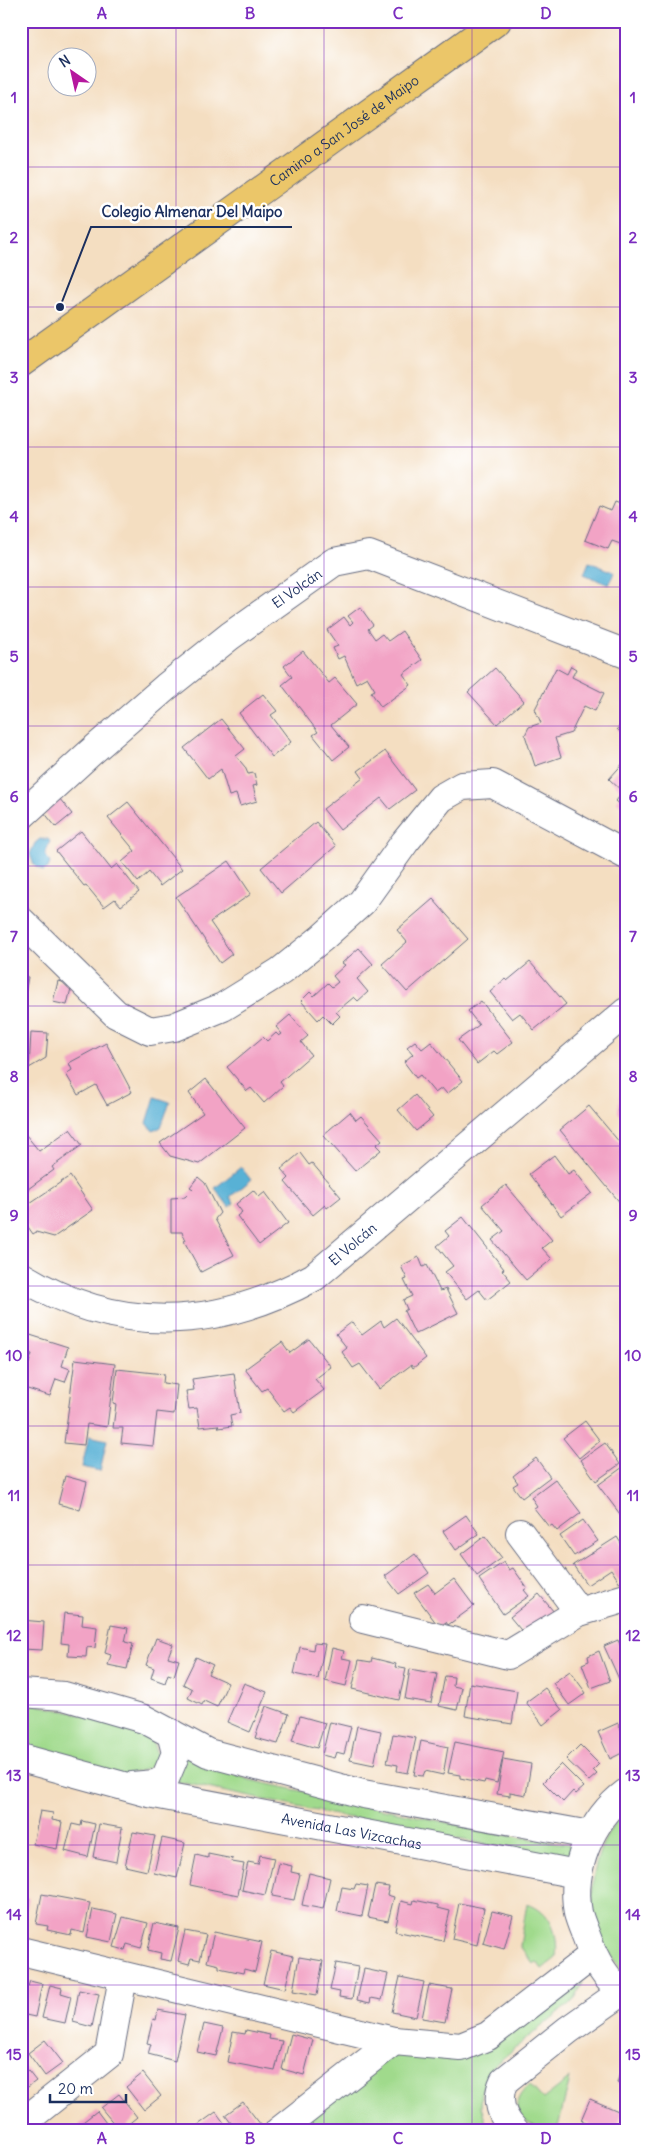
<svg xmlns="http://www.w3.org/2000/svg" width="647" height="2152" viewBox="0 0 647 2152" font-family="Delius,sans-serif">
	<style>
		.green { fill: #a0da8c; stroke: #5e8475 }
		.water { fill: #58b1d5; stroke: #3a709a }
		.building { fill: #f2a3c5 }
		.lines { fill: none; stroke-linecap: round; stroke-linejoin: round }
		.minor-casing { stroke: #676c81; stroke-width: 30 }
		.major-casing { stroke: #676c81; stroke-width: 30 }
		.minor { stroke: #fff; stroke-width: 28 }
		.major { stroke: #ebc669; stroke-width: 28 }
		.grid { fill: none; stroke: #7b2cbf; stroke-width: 1; stroke-opacity: 0.55 }
		.labels { text-anchor: middle; stroke-width: 5; stroke-linejoin: round; paint-order: stroke }
		.street-label { font-size: 14px; fill: #1b2f5e; stroke: #fff }
		.leader { fill: none; stroke: #1b2f5e; stroke-width: 2 }
		.callout-dot { fill: #1b2f5e; stroke: #fff; stroke-width: 2 }
		.callout-label { font-size: 15px; text-anchor: middle; font-weight: bold; fill: #1b2f5e; stroke: #fff; stroke-width: 5; stroke-linejoin: round; paint-order: stroke }
		.neatline { fill: none; stroke: #7b2cbf; stroke-width: 2 }
		.grid-label { font-size: 16px; text-anchor: middle; font-weight: bold; fill: #7b2cbf }
	</style>
	<rect width="100%" height="100%" fill="#fff"/>
	<filter id="ink" filterUnits="userSpaceOnUse"><feTurbulence type="fractalNoise" baseFrequency=".02" numOctaves="2"/><feDisplacementMap in="SourceGraphic" scale="10" xChannelSelector="R" yChannelSelector="G"/><feConvolveMatrix kernelMatrix="1 2 1 2 8 2 1 2 1" color-interpolation-filters="sRGB"/></filter>
	<filter id="wash" filterUnits="userSpaceOnUse"><feTurbulence type="fractalNoise" baseFrequency=".0096" numOctaves="4" result="noise"/><feDisplacementMap in="SourceGraphic" scale="20" xChannelSelector="R" yChannelSelector="G"/><feGaussianBlur stdDeviation="1.12" result="paint"/><feColorMatrix in="noise" values="0 0 0 0 0 0 0 0 0 0 0 0 0 0 0 0 0 1.4 0 .05"/><feComposite in="paint" operator="in"/></filter>
	<g filter="url(#wash)">
		<rect width="100%" height="100%" fill="#f4dec1"/>
		<path class="green" d="M21 1703H29L96 1718 142 1733 153 1743 158 1757 147 1769 124 1775 21 1753Z
			M176 1753 250 1780 504 1835 569 1844 573 1849 572 1855 565 1860 331 1814 165 1779Z
			M626 1811V1972C580 1933 583 1851 626 1811Z
			M527 1903C551 1910 559 1935 556 1958L542 1969 537 1962 533 1964 520 1946Z
			M583 1983 574 2000 492 2067 482 2089 481 2107 489 2131H292L398 2049 425 2050 563 1989Z
			M570 2078 557 2131C530 2131 499 2109 530 2085L543 2099Z"/>
		<path class="water" d="M589 562 614 572 609 585 584 574Z
			M40 839H48L50 841 45 854 50 863 48 868 43 871 34 865 30 854 35 843Z
			M155 1097 170 1102 161 1127 153 1131 147 1123Z
			M241 1167 251 1180 230 1197 234 1203 229 1207 215 1188Z
			M89 1436 107 1440 100 1471 82 1467Z"/>
		<g id="blocks">
			<path class="building" d="M615 502 626 506V546L612 541 608 549 585 540 599 506 611 511Z
				M360 607 373 625 368 629 375 639 382 634 388 641 402 631 422 660 403 674 411 685 381 707 371 692 375 690 367 677 356 683 344 656 338 659 333 648 338 646 327 630 344 617 350 625 353 622 348 616Z
				M303 651 329 683 335 678 357 704 331 725 349 747 333 760 313 735 318 732 282 685 292 677 284 666Z
				M571 666 576 669 572 677 604 693 595 711 584 706 571 733 555 738 561 757 535 766 525 735 529 727 541 723 535 709 556 668 567 674Z
				M495 668 524 701 497 724 468 692Z
				M263 694 277 711 271 715 291 742 272 757 239 713Z
				M221 719 245 749 236 756 245 767 248 774 254 773 257 785 253 786 257 801 240 806 236 794 229 796 221 769 208 779 184 748Z
				M626 719V737L617 729Z
				M385 751 415 790 390 809 381 798 340 830 323 809 363 778 358 771Z
				M626 760V809L616 801 623 792 609 779Z
				M55 793 72 814 56 827 39 806Z
				M128 802 182 869 160 886 149 872 138 882 122 862 135 851 108 818Z
				M316 822 336 846 281 893 261 868Z
				M81 831 111 869 117 864 139 892 121 906 115 899 104 907 86 885 84 886 56 851Z
				M229 861 251 894 210 922 232 954 220 963 176 897Z
				M433 899 468 939 407 992 382 964 407 942 397 930Z
				M359 948 373 964 357 979 368 992 358 1001 354 997 336 1012 340 1016 332 1024 323 1015 318 1020 301 1001 310 992 314 996 328 983 332 987 338 982 333 976 345 965 342 963Z
				M530 962 566 1004 534 1030 520 1013 512 1019 490 992 505 979 507 981Z
				M21 976 28 977 22 1011 21 1010Z
				M58 981 72 984 67 1005 53 1002Z
				M481 1001 513 1042 497 1054 494 1051 477 1064 458 1040 479 1025 468 1011Z
				M290 1015 308 1036 301 1042 311 1055 280 1082 283 1086 264 1103 251 1088 247 1091 227 1067 263 1037 267 1041 276 1033 279 1036 282 1034 276 1027Z
				M31 1032 48 1033 46 1058 29 1068Z
				M415 1041 422 1049 431 1042 463 1081 447 1094 442 1088 435 1093 420 1075 416 1078 404 1062 413 1054 407 1047Z
				M106 1043 132 1092 107 1105 96 1085 78 1095 66 1074 72 1070 69 1063Z
				M626 1076V1122L618 1112 621 1079Z
				M206 1079 245 1128 199 1164 170 1156 160 1143 203 1113 189 1093Z
				M415 1095 433 1117 416 1131 398 1110Z
				M589 1106 626 1150V1202L622 1205 560 1130Z
				M350 1112 356 1120 361 1116 382 1140 376 1145 381 1150 355 1171 323 1135Z
				M70 1129 82 1145 52 1167 54 1170 24 1192 21 1188V1139L26 1135 39 1151Z
				M300 1153 309 1165 312 1163 341 1197 327 1208 325 1205 313 1215 285 1182 289 1178 281 1169Z
				M554 1155 568 1174 574 1170 592 1193 561 1216 529 1174Z
				M70 1176 93 1210 54 1237 36 1232 33 1234 21 1217V1209Z
				M198 1177 205 1183 220 1213 215 1219 234 1255 201 1272 184 1241 186 1240 182 1232H171V1198L185 1197 193 1189 190 1187Z
				M506 1185 552 1240 542 1248 552 1259 526 1280 492 1240 504 1231 482 1205Z
				M253 1190 259 1197 265 1192 288 1223 259 1245 237 1216 242 1212 236 1204Z
				M463 1217 504 1269 502 1270 511 1281 487 1300 479 1290 467 1299 445 1272 453 1266 437 1246 449 1236 445 1231Z
				M419 1257 423 1267 427 1265 440 1291 446 1289 458 1313 415 1334 404 1311 407 1309 403 1300 412 1296 404 1280 407 1279 401 1266Z
				M396 1318 426 1358 413 1368 411 1365 379 1389 360 1364 353 1368 342 1352 347 1348 336 1334 352 1322 362 1335 381 1321 384 1327Z
				M27 1334 68 1347 62 1366 70 1369 65 1382 56 1379 50 1396 21 1387 32 1354 22 1351Z
				M309 1339 331 1367 315 1379 324 1390 294 1412 290 1407 284 1411 267 1388 262 1391 245 1369 282 1342 290 1353Z
				M75 1359 115 1364 107 1427 87 1424 84 1445 64 1443Z
				M117 1369 164 1374 163 1383 177 1385 174 1414 157 1412 153 1446 121 1443 123 1428H113L116 1404 113 1403Z
				M234 1373 240 1413 230 1415 232 1426 219 1428 218 1425 200 1427 197 1408 189 1409 186 1391 194 1390 192 1379Z
				M585 1421 600 1441 579 1458 563 1438Z
				M605 1443 620 1464 596 1481 581 1460Z
				M536 1458 550 1477 522 1498 513 1486 518 1483 513 1476Z
				M623 1467 626 1471V1522L598 1485Z
				M65 1476 87 1482 80 1510 58 1504Z
				M555 1479 581 1513 557 1531 552 1525 549 1527 534 1508 537 1506 531 1497Z
				M466 1515 479 1534 456 1550 443 1531Z
				M583 1520 598 1541 574 1556 560 1536Z
				M485 1536 502 1558 477 1576 461 1554Z
				M617 1537 626 1551V1582L620 1583 611 1569 587 1585 573 1565Z
				M415 1554 429 1573 399 1594 385 1576Z
				M504 1562 509 1570 513 1568 527 1588 524 1590 529 1596 503 1614 479 1579Z
				M454 1579 474 1606 448 1625 446 1622 439 1627 414 1593 428 1584 435 1593Z
				M539 1594 554 1612 525 1635 510 1617Z
				M64 1613 83 1615 82 1625 97 1627 95 1648 87 1647 86 1657 68 1656 69 1644 61 1643Z
				M21 1620 44 1622 42 1650 21 1649Z
				M111 1625 128 1628 125 1642 133 1644 127 1669 108 1665 111 1655 105 1653Z
				M156 1638 173 1644 168 1657 179 1660 174 1676 168 1674 165 1683 151 1678 154 1668 146 1665Z
				M618 1640 621 1647 626 1645V1676L619 1679 604 1646Z
				M314 1643 325 1644 318 1679 294 1674 300 1647 313 1650Z
				M332 1648 344 1651 342 1658 352 1660 346 1686 325 1681Z
				M599 1651 610 1681 591 1688 582 1664 589 1661 588 1656Z
				M196 1657 213 1665 208 1674 228 1683 217 1707 204 1701 202 1705 188 1698 192 1689 183 1684Z
				M372 1658 396 1664 395 1667 406 1669 399 1700 352 1689 359 1660 371 1662Z
				M410 1669 437 1674 431 1703 405 1699Z
				M570 1671 586 1693 569 1705 553 1683Z
				M445 1676 454 1677 453 1686 462 1688 457 1710 439 1706Z
				M244 1683 267 1692 250 1732 227 1722Z
				M470 1683 517 1691 512 1724 465 1716Z
				M545 1688 562 1710 543 1725 526 1702Z
				M266 1706 289 1714 278 1744 255 1738Z
				M300 1716 325 1723 317 1748 292 1741Z
				M330 1722 351 1727 344 1754 336 1752 334 1758 322 1755Z
				M618 1723 626 1739V1751L610 1759 598 1732Z
				M357 1726 381 1731 374 1765 350 1760Z
				M393 1734 416 1738 408 1773 397 1771 398 1765 387 1763Z
				M421 1741 448 1747 443 1775 425 1771 423 1776 414 1775Z
				M455 1742 504 1752 497 1783 485 1780 484 1783 460 1778V1775L448 1773Z
				M580 1745 599 1764 593 1770 597 1774 589 1781 566 1759Z
				M503 1759 531 1764 526 1795 510 1792V1796L497 1794Z
				M561 1764 584 1787 576 1794 573 1791 563 1802 543 1782Z
				M40 1811 53 1813 52 1820 62 1822 57 1849 33 1844Z
				M82 1821 95 1824 88 1857 65 1851 72 1824 81 1826Z
				M99 1824 122 1828 116 1862 93 1857Z
				M133 1832 155 1836 147 1871 125 1866Z
				M162 1838 185 1843 177 1878 154 1873Z
				M208 1854 233 1859 232 1862 244 1864 238 1895 190 1885 196 1855 208 1858Z
				M260 1855 274 1858 265 1895 242 1890 248 1862 258 1864Z
				M279 1863 292 1866 291 1872 300 1874 294 1900 272 1896Z
				M309 1873 330 1878 323 1909 302 1905Z
				M356 1884 368 1886 362 1916 337 1911 342 1887 354 1889Z
				M375 1885 389 1887 387 1895 394 1897 388 1921 368 1917Z
				M42 1894 90 1903 84 1933 72 1930 71 1935 47 1930 48 1926 36 1924Z
				M21 1896 29 1898 22 1927H21Z
				M414 1900 438 1905V1908L450 1911 443 1941 395 1931 401 1901 413 1904Z
				M459 1903 484 1908 477 1945 452 1939Z
				M93 1909 117 1914 111 1942 87 1937Z
				M492 1911 513 1916 504 1949 483 1943Z
				M123 1917 148 1923 141 1948 127 1944 125 1950 114 1947Z
				M154 1923 179 1928 171 1961 160 1959 161 1953 148 1950Z
				M185 1931 206 1935 200 1960 191 1958 189 1964 178 1961Z
				M214 1932 262 1942 255 1972 244 1969 243 1973 219 1968V1965L207 1962Z
				M271 1951 293 1956 285 1989 263 1984Z
				M299 1957 323 1961 317 1995 293 1991Z
				M336 1963 358 1967 352 1999 339 1997 340 1992 330 1990Z
				M364 1969 388 1974 382 2000 371 1998 370 2003 357 2000Z
				M400 1977 424 1982 416 2017 392 2012Z
				M30 1981 42 1984 35 2017 21 2014V1985L28 1986Z
				M50 1985 62 1988 61 1993 71 1996 65 2023 42 2018Z
				M429 1985 452 1989 445 2022 422 2018Z
				M79 1990 99 1994 92 2027 73 2022Z
				M158 2010 185 2015 175 2061 148 2054 151 2044 147 2043 153 2019 156 2020Z
				M204 2024 223 2028 216 2056 197 2052Z
				M246 2030 270 2035 269 2039 282 2041 275 2071 227 2062 233 2032 245 2034Z
				M291 2034 313 2040 304 2075 282 2069Z
				M45 2040 63 2063 45 2076 28 2053Z
				M625 2056H626V2086L617 2083Z
				M21 2062 36 2081 21 2092Z
				M143 2073 161 2096 144 2110 126 2087Z
				M119 2094 137 2117 120 2131 101 2108Z
				M590 2099 623 2113 615 2131H587L590 2124 581 2120Z
				M243 2102 261 2125 253 2131H237L225 2115Z
				M97 2111 112 2131H84L79 2125Z
				M216 2112 230 2131H202L198 2125Z"/>
		</g>
	</g>
	<g filter="url(#ink)">
		<use href="#blocks" fill-opacity="0" stroke="#676c81" stroke-width="1"/>
		<g class="lines">
			<g class="minor-casing">
				<g id="minor">
					<path id="s1" d="M21 816 90 753 166 687 230 636 334 562 369 555 626 654"/>
					<path d="M21 921 116 1014 150 1031 174 1027 223 1007 281 971 322 938 362 902 405 842 441 798 462 786 493 784 626 855"/>
					<path id="s2" d="M21 1276C117 1335 217 1330 314 1277L626 1012"/>
					<path d="M520 1533 579 1612"/>
					<path d="M363 1619 508 1655 579 1612 626 1598"/>
					<path d="M21 1693 64 1696 144 1719 208 1753 363 1794 590 1835"/>
					<path id="s3" d="M21 1758 149 1793 577 1874"/>
					<path d="M132 1786 155 1784 165 1779 176 1753 171 1733"/>
					<path d="M626 1793C591 1819 570 1869 578 1913 580 1921 584 1930 587 1938 594 1959 607 1982 626 1995"/>
					<path d="M21 1951 394 2041 461 2047 488 2036 593 1955"/>
					<path d="M21 2124 109 2054 123 1977"/>
					<path d="M279 2131 394 2041"/>
					<path d="M515 2131C501 2117 495 2100 504 2081L568 2030 622 1992"/>
				</g>
			</g>
			<g class="major-casing">
				<g id="major">
					<path id="s4" d="M21 363 497 21"/>
				</g>
			</g>
			<use href="#minor" class="minor"/>
			<use href="#major" class="major"/>
		</g>
	</g>
	<path class="grid" d="M176 21V2131M324 21V2131M472 21V2131M21 167H626M21 307H626M21 447H626M21 587H626M21 726H626M21 866H626M21 1006H626M21 1146H626M21 1286H626M21 1426H626M21 1565H626M21 1705H626M21 1845H626M21 1985H626"/>
	<g class="labels">
		<g class="street-label">
			<text dy="5" stroke="none"><textPath href="#s4" startOffset="398">Camino a San José de Maipo</textPath></text>
			<text dy="5" stroke="none"><textPath href="#s1" startOffset="358">El Volcán</textPath></text>
			<text dy="5" stroke="none"><textPath href="#s2" startOffset="359">El Volcán</textPath></text>
			<text dy="5" stroke="none"><textPath href="#s3" startOffset="339">Avenida Las Vizcachas</textPath></text>
		</g>
	</g>
	<path class="leader" d="M60 307L91 227H292"/>
	<circle class="callout-dot" cx="60" cy="307" r="5"/>
	<g class="callout-label">
		<text x="192" y="217">Colegio Almenar Del Maipo</text>
	</g>
	<rect width="647" height="2152" fill="none" stroke="#fff" stroke-width="55"/>
	<g transform="translate(72 72) rotate(326)"><circle r="24" fill="#ffffff" stroke="#a4acbf"/>
	<path d="M0-4L9 19L0 12L-9 19Z" fill="#b5179e"/>
	<text y="-8" font-size="14" font-weight="bold" text-anchor="middle" fill="#1b2f5e">N</text>
	</g>
	<path d="M50 2094v8h76v-8" fill="none" stroke="#1b2f5e" stroke-width="2.5"/>
	<text x="58" y="2094" font-size="15" fill="#1b2f5e" stroke="#ffffff" stroke-width="4" paint-order="stroke">20 m</text>
	<rect x="28" y="28" width="592" height="2096" class="neatline"/>
	<g class="grid-label">
		<text x="102" y="19">A</text>
		<text x="250" y="19">B</text>
		<text x="398" y="19">C</text>
		<text x="546" y="19">D</text>
		<text x="14" y="103">1</text>
		<text x="633" y="103">1</text>
		<text x="14" y="243">2</text>
		<text x="633" y="243">2</text>
		<text x="14" y="383">3</text>
		<text x="633" y="383">3</text>
		<text x="14" y="522">4</text>
		<text x="633" y="522">4</text>
		<text x="14" y="662">5</text>
		<text x="633" y="662">5</text>
		<text x="14" y="802">6</text>
		<text x="633" y="802">6</text>
		<text x="14" y="942">7</text>
		<text x="633" y="942">7</text>
		<text x="14" y="1082">8</text>
		<text x="633" y="1082">8</text>
		<text x="14" y="1221">9</text>
		<text x="633" y="1221">9</text>
		<text x="14" y="1361">10</text>
		<text x="633" y="1361">10</text>
		<text x="14" y="1501">11</text>
		<text x="633" y="1501">11</text>
		<text x="14" y="1641">12</text>
		<text x="633" y="1641">12</text>
		<text x="14" y="1781">13</text>
		<text x="633" y="1781">13</text>
		<text x="14" y="1920">14</text>
		<text x="633" y="1920">14</text>
		<text x="14" y="2060">15</text>
		<text x="633" y="2060">15</text>
		<text x="102" y="2144">A</text>
		<text x="250" y="2144">B</text>
		<text x="398" y="2144">C</text>
		<text x="546" y="2144">D</text>
	</g>
</svg>
